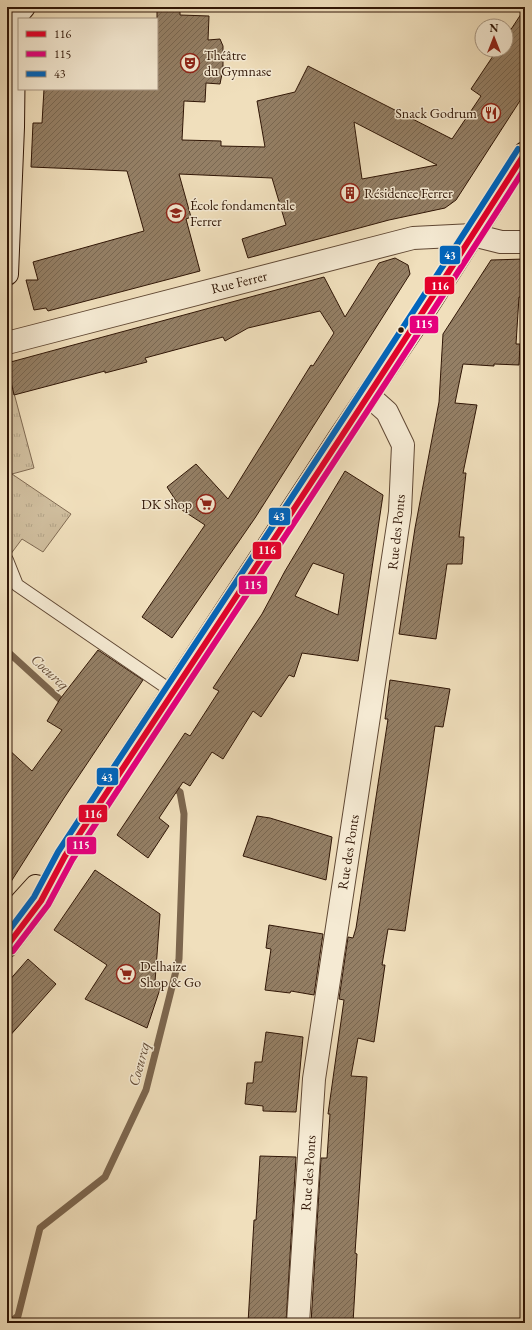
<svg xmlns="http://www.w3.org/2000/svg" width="532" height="1330" viewBox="0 0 532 1330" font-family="'EB Garamond',serif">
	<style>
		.park { fill: url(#park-tufts); stroke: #806a52 }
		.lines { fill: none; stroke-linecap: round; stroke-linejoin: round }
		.stream { stroke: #7c664e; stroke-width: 7 }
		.building { fill: url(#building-hatch); stroke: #301606; fill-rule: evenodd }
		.lane-casing { stroke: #604834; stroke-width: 14 }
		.street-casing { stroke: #604834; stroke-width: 24 }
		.secondary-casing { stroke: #301606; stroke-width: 24 }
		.primary-casing { stroke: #301606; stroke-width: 24 }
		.lane { stroke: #f5ead3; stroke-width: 12 }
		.street { stroke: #f5ead3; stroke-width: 22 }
		.secondary { stroke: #f5ead3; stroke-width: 22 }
		.primary { stroke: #f0dfbc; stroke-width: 22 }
		.bus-1-casing { stroke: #f5ead3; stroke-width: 9 }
		.bus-2-casing { stroke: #f5ead3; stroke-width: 9 }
		.bus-3-casing { stroke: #f5ead3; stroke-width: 9 }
		.bus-1 { stroke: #e4002b; stroke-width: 6 }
		.bus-2 { stroke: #e5007d; stroke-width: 6 }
		.bus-3 { stroke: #0065bd; stroke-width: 6 }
		.bus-dot { fill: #301606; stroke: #f5ead3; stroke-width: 1.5 }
		.labels { text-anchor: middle; stroke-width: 3; stroke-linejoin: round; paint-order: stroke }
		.poi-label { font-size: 14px; fill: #301606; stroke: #f5ead3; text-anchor: start }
		.street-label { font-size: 14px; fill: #301606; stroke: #f5ead3 }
		.water-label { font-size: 15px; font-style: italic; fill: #634b36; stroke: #f5ead3 }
		.line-badge { stroke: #f5ead3; stroke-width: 1.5 }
		.badge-label { font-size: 11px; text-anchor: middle; font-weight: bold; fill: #fff }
	</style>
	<defs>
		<pattern id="park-tufts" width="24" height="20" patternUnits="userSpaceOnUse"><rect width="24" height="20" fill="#cfbd9d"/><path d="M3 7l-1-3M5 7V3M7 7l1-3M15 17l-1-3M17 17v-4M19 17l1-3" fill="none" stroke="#b2a286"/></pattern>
		<pattern id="building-hatch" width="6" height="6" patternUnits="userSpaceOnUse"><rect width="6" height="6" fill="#947f65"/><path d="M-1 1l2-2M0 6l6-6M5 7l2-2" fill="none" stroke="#796751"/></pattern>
	</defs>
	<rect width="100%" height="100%" fill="#f0dfbc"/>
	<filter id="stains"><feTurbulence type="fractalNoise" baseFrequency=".005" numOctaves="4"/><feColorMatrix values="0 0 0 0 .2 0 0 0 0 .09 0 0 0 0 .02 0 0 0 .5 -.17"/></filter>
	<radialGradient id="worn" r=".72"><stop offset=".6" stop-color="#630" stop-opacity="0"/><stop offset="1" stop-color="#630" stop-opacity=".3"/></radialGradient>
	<path class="park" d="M7 367 34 468 12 474 71 514 43 552 22 539 7 559Z"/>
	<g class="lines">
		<path class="stream" d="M7 651 66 705
			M10 1323 18 1316 40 1228 105 1177 146 1090 179 959 184 814 180 792 170 786"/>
	</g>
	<path class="building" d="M157 7H180V15L209 16 208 40 220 39 223 46V69L220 84 206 83 205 102 184 101 182 140 221 141V146L265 147 257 101 295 92 308 66 452 139 481 96 471 89 497 50H506V37L525 8V93L456 200 445 208 389 220 248 258 242 239 286 225 272 178 179 174 191 217 186 219 200 271 48 311 46 308 34 310 26 280H38L33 262 144 231 127 171 31 167 33 123H42L44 89H157ZM354 122 437 165 362 179Z
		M395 258 408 265 410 274 255 518 172 638 142 617 205 525 182 510 167 487 196 464 228 499 311 365 313 366 334 333 320 311 248 328 225 341 223 337 145 358 147 362 105 373V371L14 395 7 363 324 277 345 317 379 263Z
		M525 259V297H519L516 344H520L519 365 494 364V366L463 364 455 403 477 405 463 473H466L459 537H464L462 564H447L436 639 399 634 415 528 439 402 443 334 491 260Z
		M345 471 383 495 358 661 302 653 294 677 289 675 261 717 253 711 223 759 212 752 190 786 183 782 159 818 169 826 148 858 117 835 185 733 190 736 219 691 213 688 262 614 285 571ZM313 563 344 574 338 615 295 596Z
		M98 650 143 680 64 798 7 888V748L32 771 62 730 47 721 60 699Z
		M390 680 450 689 443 727 435 726 405 931 388 929 382 965H385L374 1042 358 1038 351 1076 367 1077 355 1253 357 1254 353 1323H311L321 1158H327L330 1114H328L344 1000 339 999 348 937 353 938 356 928 388 719H385Z
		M257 816 270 818 332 837 326 880 243 856Z
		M95 870 160 914 155 982 161 986 147 1028 85 999 107 965 54 930Z
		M269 925 323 934 314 995 291 991 290 993 265 990 271 949 266 948Z
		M28 959 56 984 7 1039V983Z
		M266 1032 303 1037 296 1112 263 1111V1106L245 1104 247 1083H253L255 1062H262Z
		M260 1156 296 1157 286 1323H248L254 1220H256Z"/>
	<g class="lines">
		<g class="lane-casing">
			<path id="lane" d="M7 560 17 585 173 692"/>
		</g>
		<g class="street-casing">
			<path id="street" d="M7 343 413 238 473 235 501 242H525
				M298 1323 314 1079 400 512 403 445 387 412 368 395"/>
		</g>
		<g class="secondary-casing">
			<path id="secondary" d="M7 27 24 7
				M7 274 13 127 14 43 19 28"/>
		</g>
		<g class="primary-casing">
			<path id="primary" d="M7 918 36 886
				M7 946 41 901 65 856 339 438 418 321 525 153"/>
		</g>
		<use href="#lane" class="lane"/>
		<use href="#street" class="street"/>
		<use href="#secondary" class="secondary"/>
		<use href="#primary" class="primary"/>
		<g class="bus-1-casing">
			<path id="bus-1" d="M7 946 41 901 65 856C219 622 375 389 525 153"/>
		</g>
		<g class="bus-2-casing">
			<path id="bus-2" d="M13 951 48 905 72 860C223 629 377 400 525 168"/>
		</g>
		<g class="bus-3-casing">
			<path id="bus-3" d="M7 933 34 897 58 852C212 617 368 385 518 149"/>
		</g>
		<use href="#bus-1" class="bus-1"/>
		<use href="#bus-2" class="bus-2"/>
		<use href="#bus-3" class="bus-3"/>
	</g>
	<defs>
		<g id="theatre-ring" transform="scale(1)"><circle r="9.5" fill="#f5ead3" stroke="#8f2418" stroke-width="1.5"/><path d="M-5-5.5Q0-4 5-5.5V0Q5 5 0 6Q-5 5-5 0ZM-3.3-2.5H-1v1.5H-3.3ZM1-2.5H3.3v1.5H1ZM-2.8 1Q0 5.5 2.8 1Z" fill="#8f2418"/></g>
		<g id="restaurant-ring" transform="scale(1)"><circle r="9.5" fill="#f5ead3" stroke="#8f2418" stroke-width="1.5"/><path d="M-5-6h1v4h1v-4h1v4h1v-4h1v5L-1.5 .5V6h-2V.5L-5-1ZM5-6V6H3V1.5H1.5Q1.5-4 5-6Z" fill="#8f2418"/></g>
		<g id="building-ring" transform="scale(1)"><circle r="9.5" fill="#f5ead3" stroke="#8f2418" stroke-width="1.5"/><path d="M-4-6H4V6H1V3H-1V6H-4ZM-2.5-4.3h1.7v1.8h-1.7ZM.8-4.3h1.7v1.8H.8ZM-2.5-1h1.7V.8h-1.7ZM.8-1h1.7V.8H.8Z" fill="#8f2418"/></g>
		<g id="school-ring" transform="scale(1)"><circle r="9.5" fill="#f5ead3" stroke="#8f2418" stroke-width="1.5"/><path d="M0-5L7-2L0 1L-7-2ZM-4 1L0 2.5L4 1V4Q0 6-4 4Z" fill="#8f2418"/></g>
		<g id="supermarket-ring" transform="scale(1)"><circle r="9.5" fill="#f5ead3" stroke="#8f2418" stroke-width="1.5"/><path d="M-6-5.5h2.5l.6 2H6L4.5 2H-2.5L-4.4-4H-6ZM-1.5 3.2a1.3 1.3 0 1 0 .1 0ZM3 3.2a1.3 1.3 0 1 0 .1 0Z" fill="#8f2418"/></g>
	</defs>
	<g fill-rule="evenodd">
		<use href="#theatre-ring" x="190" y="63"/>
		<use href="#restaurant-ring" x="491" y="113"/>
		<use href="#building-ring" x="350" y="193"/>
		<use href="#school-ring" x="176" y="213"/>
		<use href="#supermarket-ring" x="206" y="504"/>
		<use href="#supermarket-ring" x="126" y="974"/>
	</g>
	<circle class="bus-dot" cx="401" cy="330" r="3.5"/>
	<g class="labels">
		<g class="poi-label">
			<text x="204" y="60">Théâtre<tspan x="204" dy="16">du Gymnase</tspan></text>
			<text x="477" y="118" text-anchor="end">Snack Godrum</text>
			<text x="364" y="198">Résidence Ferrer</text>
			<text x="190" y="210">École fondamentale<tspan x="190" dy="16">Ferrer</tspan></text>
			<text x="192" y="509" text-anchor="end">DK Shop</text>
			<text x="140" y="971">Delhaize<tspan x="140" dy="16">Shop &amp; Go</tspan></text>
		</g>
		<g class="street-label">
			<text transform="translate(239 282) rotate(-14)" y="5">Rue Ferrer</text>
			<text transform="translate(396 532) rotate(-84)" y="5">Rue des Ponts</text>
			<text transform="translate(348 852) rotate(-81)" y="5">Rue des Ponts</text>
			<text transform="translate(308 1173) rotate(-86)" y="5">Rue des Ponts</text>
		</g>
		<g class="water-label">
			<text transform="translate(50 672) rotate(42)" y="5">Coeurcq</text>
			<text transform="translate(139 1064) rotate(-75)" y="5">Coeurcq</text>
		</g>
	</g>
	<g class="line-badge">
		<rect x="439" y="245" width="22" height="20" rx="4" fill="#0065bd"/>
		<rect x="424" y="276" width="31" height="19" rx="4" fill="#e4002b"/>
		<rect x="409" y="315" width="30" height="19" rx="4" fill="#e5007d"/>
		<rect x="268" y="507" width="23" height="19" rx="4" fill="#0065bd"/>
		<rect x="252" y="541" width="30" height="19" rx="4" fill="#e4002b"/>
		<rect x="238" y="575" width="30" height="20" rx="4" fill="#e5007d"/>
		<rect x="96" y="767" width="23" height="19" rx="4" fill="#0065bd"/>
		<rect x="78" y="804" width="30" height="19" rx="4" fill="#e4002b"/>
		<rect x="66" y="836" width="31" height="19" rx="4" fill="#e5007d"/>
	</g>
	<g class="badge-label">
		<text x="450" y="259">43</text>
		<text x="440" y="290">116</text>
		<text x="424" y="328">115</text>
		<text x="279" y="520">43</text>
		<text x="267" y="554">116</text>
		<text x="253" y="589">115</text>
		<text x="107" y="781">43</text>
		<text x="93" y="818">116</text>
		<text x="81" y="849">115</text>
	</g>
	<rect width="532" height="1330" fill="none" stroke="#f0dfbc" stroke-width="24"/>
	<rect x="8" y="8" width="516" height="1314" fill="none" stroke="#301606" stroke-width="2"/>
	<rect x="12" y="12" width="508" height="1306" fill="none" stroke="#301606"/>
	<rect x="18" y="18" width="140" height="72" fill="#f5ead3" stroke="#a69581"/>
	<rect x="26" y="31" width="20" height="6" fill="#e4002b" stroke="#a69581"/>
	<text x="54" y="38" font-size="12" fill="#301606">116</text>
	<rect x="26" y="51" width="20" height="6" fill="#e5007d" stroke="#a69581"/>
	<text x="54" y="58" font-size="12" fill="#301606">115</text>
	<rect x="26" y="71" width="20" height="6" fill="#0065bd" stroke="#a69581"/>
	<text x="54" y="78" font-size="12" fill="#301606">43</text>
	<g transform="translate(494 38)"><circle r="19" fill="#f5ead3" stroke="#a69581"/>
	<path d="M0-3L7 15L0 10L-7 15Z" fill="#8f2418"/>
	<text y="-6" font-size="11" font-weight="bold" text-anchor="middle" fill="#301606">N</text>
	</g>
	<rect width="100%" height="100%" filter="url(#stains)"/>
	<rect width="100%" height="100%" fill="url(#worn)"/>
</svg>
